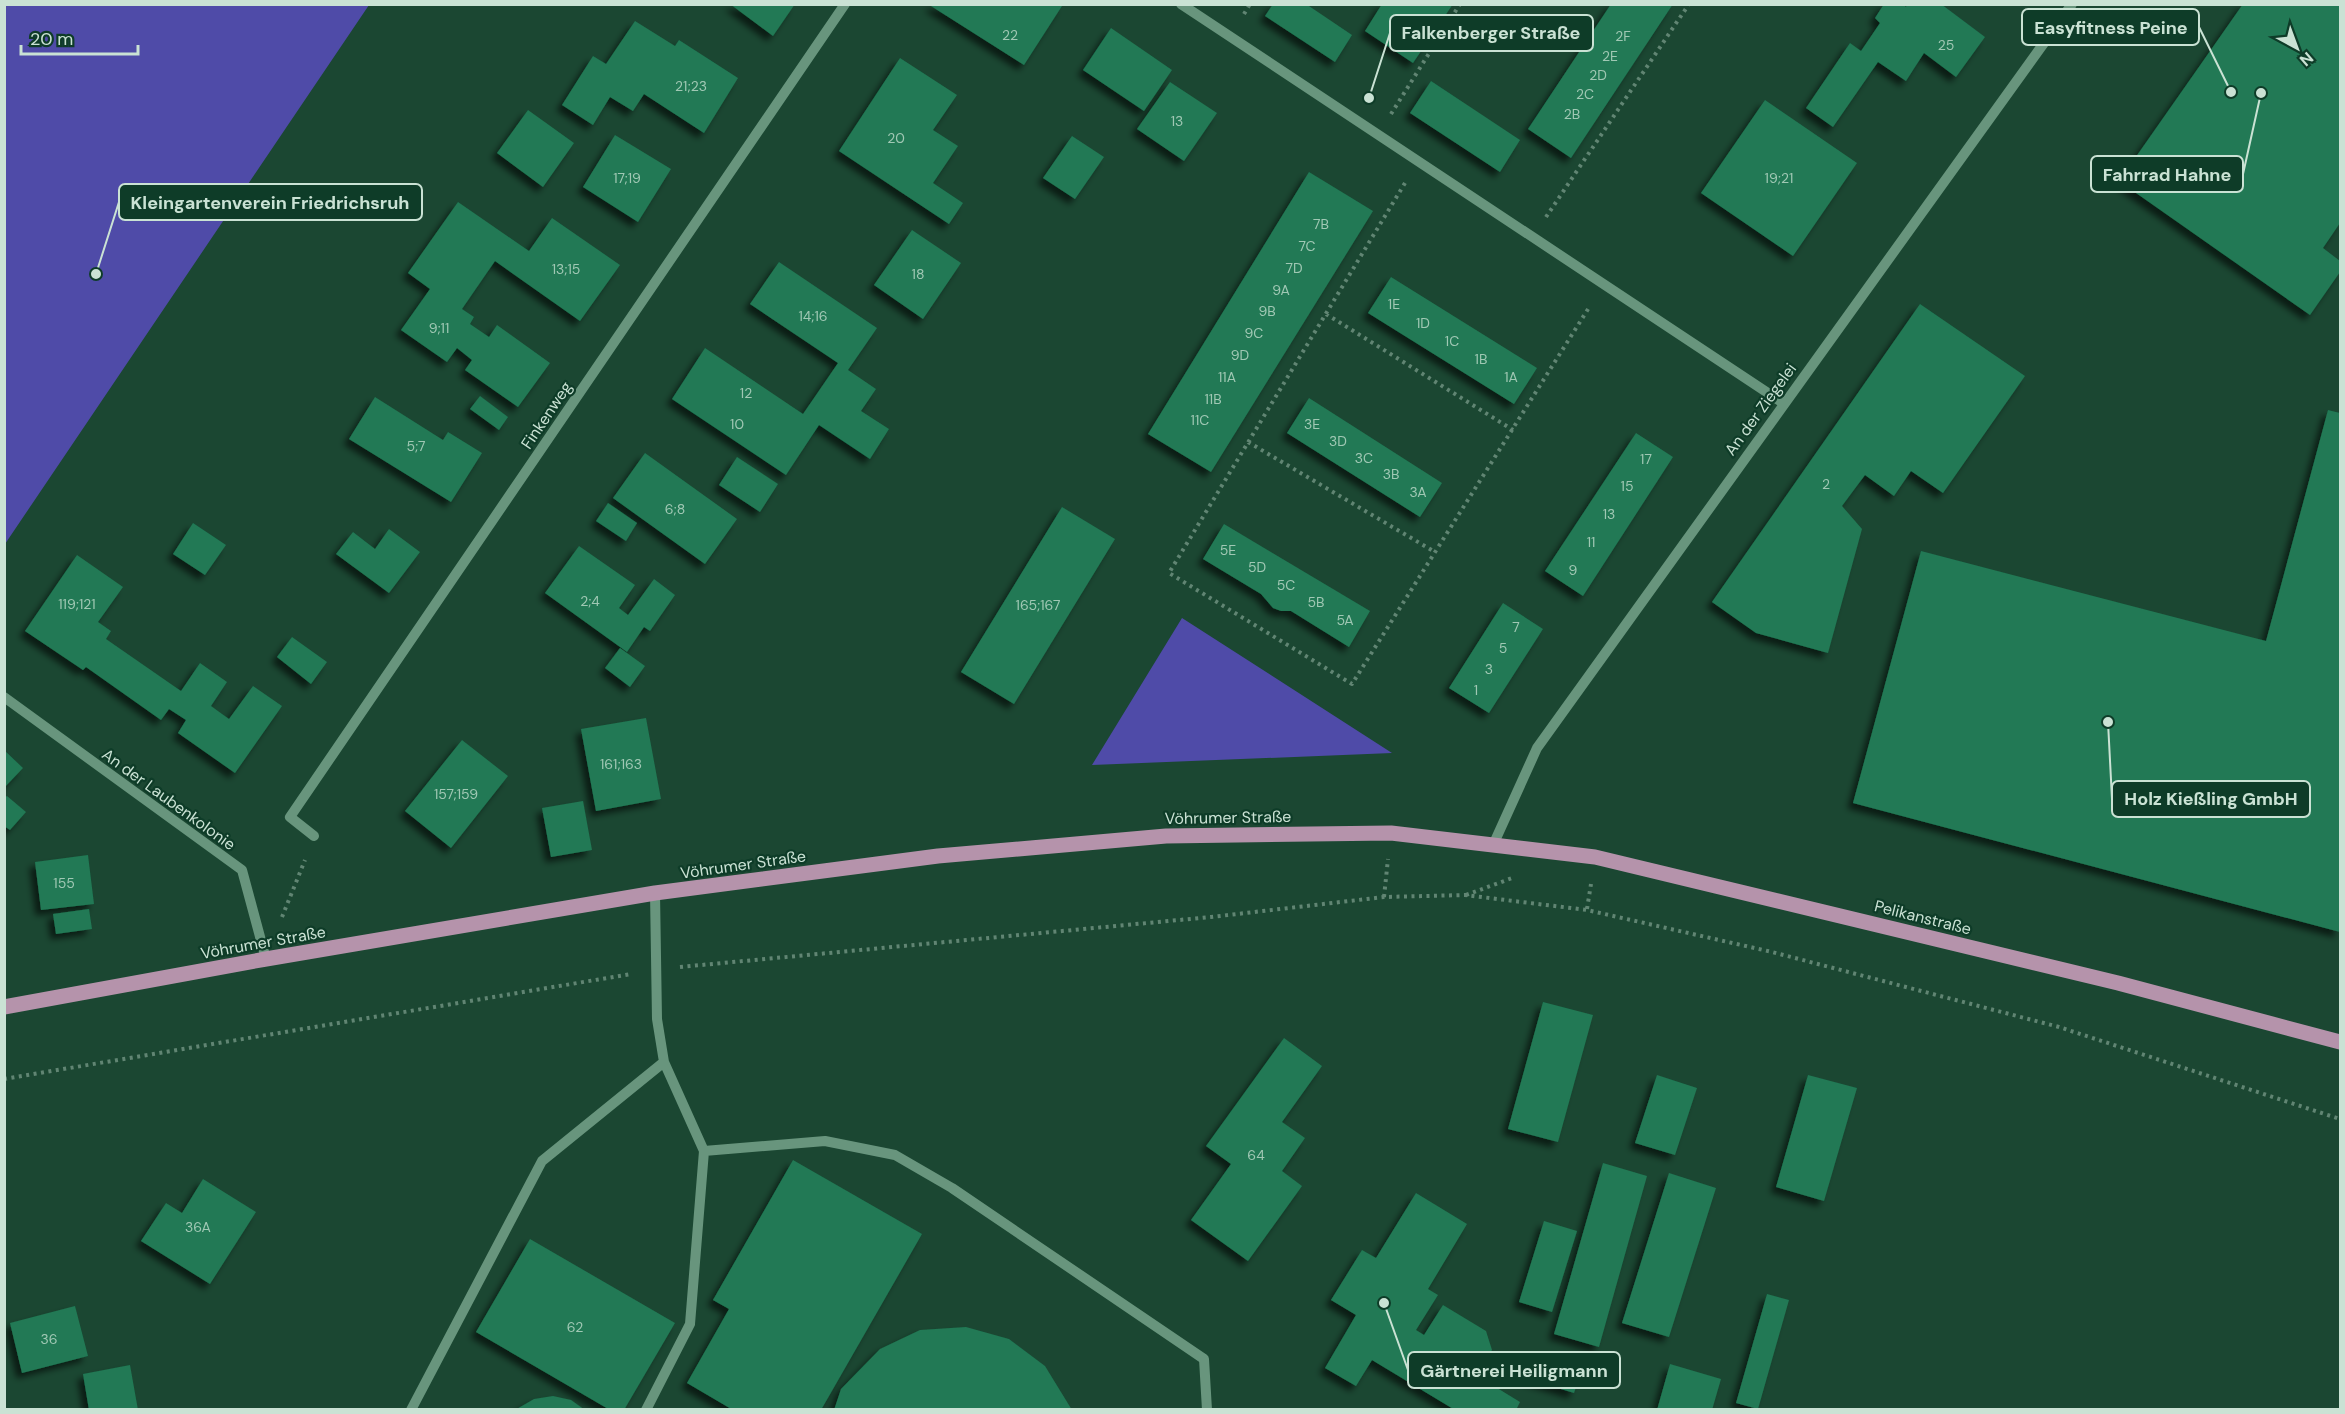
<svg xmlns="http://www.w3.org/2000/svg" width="2345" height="1414" viewBox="0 0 2345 1414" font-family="'DM Sans',sans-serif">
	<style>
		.green { fill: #4f4ba8 }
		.building { fill: #207954; filter: url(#shadow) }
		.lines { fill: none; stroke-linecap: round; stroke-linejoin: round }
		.path { stroke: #618573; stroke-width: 4; stroke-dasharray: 3 4.5; stroke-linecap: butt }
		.minor { stroke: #68957d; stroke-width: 10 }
		.major { stroke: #b593ab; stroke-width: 15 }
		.labels { text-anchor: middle; stroke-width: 4.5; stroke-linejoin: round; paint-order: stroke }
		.number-label { font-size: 14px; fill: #a0c8b4 }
		.street-label { font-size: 16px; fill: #cae2d4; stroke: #0e3c28 }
		.leader { fill: none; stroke: #cae2d4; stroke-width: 2 }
		.callout-dot { fill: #cae2d4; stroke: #0e3c28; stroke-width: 2 }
		.callout { fill: #0e3c28; stroke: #cae2d4; stroke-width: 2 }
		.callout-label { font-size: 18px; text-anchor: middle; font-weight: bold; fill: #cae2d4 }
	</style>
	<defs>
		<filter id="shadow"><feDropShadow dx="-5.5" dy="5.5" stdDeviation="3" flood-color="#0009"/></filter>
	</defs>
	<rect width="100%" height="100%" fill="#1b4732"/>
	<path class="green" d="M5 4 369 5 5 544 4 5Z
		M1182 618 1392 753 1092 765Z"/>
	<path class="building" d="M730 4H795L773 36Z
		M932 4H1059L1062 6 1024 65 931 6Z
		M1273 4H1306L1352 35 1335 62 1265 16Z
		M1382 4H1453L1413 63 1365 31Z
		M1611 4H1673L1571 158 1528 129Z
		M1884 4H1903L1906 7 1907 4H1941L1985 37 1956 77 1924 53 1906 81 1878 62 1833 127 1806 108 1850 43 1861 51 1880 23 1875 18Z
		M2243 4H2340V223L2323 248 2340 261V272L2310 315 2119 181Z
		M635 21 675 46 679 40 738 78 704 133 644 94 633 111 610 97 593 125 562 105 593 56 606 64Z
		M1111 28 1172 70 1144 111 1083 70Z
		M900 58 957 95 933 130 958 146 933 183 963 203 949 224 839 151Z
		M1431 81 1520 140 1500 172 1410 113Z
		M1170 82 1217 113 1184 161 1137 129Z
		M1765 100 1857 163 1793 256 1701 193Z
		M528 110 574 143 543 187 497 153Z
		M615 135 671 169 638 222 583 187Z
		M1072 136 1104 157 1075 199 1043 178Z
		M1309 172 1373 211 1211 472 1148 434Z
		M458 202 529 251 552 218 620 265 580 321 495 261 462 309 474 317 470 324 489 337 497 325 550 363 518 407 465 370 472 360 457 348 447 362 401 330 430 289 408 273Z
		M912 230 961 263 923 319 874 285Z
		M779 262 877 328 848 370 876 389 861 411 889 429 870 459 819 425 786 475 672 399 705 348 803 414 838 363 750 304Z
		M1391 277 1537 368 1514 404 1368 313Z
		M1920 304 2025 376 1943 493 1911 471 1894 496 1865 475 1842 506 1862 529 1828 653 1756 633 1712 602Z
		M480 396 508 417 499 430 470 409Z
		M375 397 443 440 448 432 482 453 451 502 349 439Z
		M1309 398 1442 483 1420 517 1287 433Z
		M2328 410 2340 413V932L1853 803 1921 551 2266 641Z
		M1636 433 1673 457 1583 596 1545 571Z
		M645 453 737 519 705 564 613 498Z
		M737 457 778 484 760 512 719 485Z
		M608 503 637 523 626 541 596 521Z
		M1062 507 1115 539 1014 704 961 672Z
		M193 523 226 545 205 575 173 554Z
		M1224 524 1370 611 1349 647 1291 611H1281L1273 608 1261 594 1203 559Z
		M389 529 420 552 389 593 336 554 353 532 375 549Z
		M579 546 635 585 619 608 628 615 654 579 675 595 650 631 644 627 627 652 545 593Z
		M77 555 123 587 98 622 111 631 106 639 181 691 200 663 227 682 211 706 229 719 253 686 282 706 235 773 178 733 186 720 169 709 161 720 86 667 83 670 25 631Z
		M1503 603 1543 629 1489 713 1449 688Z
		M292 637 327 662 311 684 277 657Z
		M620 648 645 666 630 687 605 668Z
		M646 718 661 799 596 811 581 729Z
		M462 740 508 776 451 848 405 811Z
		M4 750 23 768 4 788Z
		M7 796 26 812 10 830 4 826V798Z
		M583 801 592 850 551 857 542 808Z
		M88 855 94 904 41 910 35 862Z
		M89 909 92 929 56 934 53 914Z
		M1543 1002 1593 1015 1558 1142 1508 1129Z
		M1284 1038 1322 1066 1282 1122 1305 1138 1282 1171 1302 1186 1248 1261 1191 1220 1231 1164 1206 1146Z
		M1657 1075 1697 1088 1675 1155 1635 1143Z
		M1808 1075 1857 1088 1824 1201 1776 1187Z
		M793 1160 922 1234 821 1410H733L687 1383 729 1309 713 1300Z
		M1603 1163 1647 1176 1599 1347 1554 1334Z
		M1669 1173 1716 1188 1669 1337 1622 1323Z
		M203 1179 256 1212 210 1284 141 1241 166 1203 182 1213Z
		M1416 1193 1467 1224 1428 1289 1438 1295 1416 1330 1424 1335 1443 1305 1486 1331 1492 1350 1476 1375 1520 1402 1516 1410H1455L1372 1360 1356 1386 1325 1368 1356 1315 1331 1300 1362 1250 1376 1258Z
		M1544 1221 1577 1231 1552 1312 1519 1302Z
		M530 1239 675 1323 624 1410H610L476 1332Z
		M1767 1294 1789 1300 1758 1409 1736 1403Z
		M75 1306 88 1356 22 1373 10 1323Z
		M966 1327 1009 1339 1045 1366 1072 1410H834L841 1389 880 1349 920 1330Z
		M1533 1354 1582 1369 1574 1393 1525 1378Z
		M1670 1364 1721 1379 1712 1410H1657Z
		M130 1365 138 1410H89L83 1374Z
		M553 1396 571 1400 585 1410H515L534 1399Z"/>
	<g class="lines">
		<path class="path" d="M1244 14 1250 4
			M1391 114 1460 4
			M1405 183 1169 573 1352 684 1590 306
			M1546 217 1689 4
			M1326 314 1513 430
			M1248 442 1435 552
			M1466 895 1515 877
			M1384 897 1388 859
			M1587 909 1591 884
			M282 917 305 860
			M680 967 1211 917 1384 897 1465 895 1587 910 1772 952 2059 1027 2340 1119
			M4 1079 631 974"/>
		<path class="minor" d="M1181 4 1783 403
			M4 697 242 870 266 959
			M314 836 290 817 845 4
			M1494 843 1537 748 2072 4
			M704 1151 825 1141 895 1155 952 1188 1204 1359 1207 1410
			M411 1410 542 1161 664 1062
			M646 1410 690 1324 704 1151 664 1062 657 1019 655 893"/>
		<path class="major" d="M4 1007 266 959 655 893 938 856 1166 836 1391 833 1595 857 2118 983 2340 1042"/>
	</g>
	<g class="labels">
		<g class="number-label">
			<text x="1010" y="40">22</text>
			<text x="1623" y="41">2F</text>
			<text x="1946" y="50">25</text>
			<text x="1610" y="61">2E</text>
			<text x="1598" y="80">2D</text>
			<text x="691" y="91">21;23</text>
			<text x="1585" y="99">2C</text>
			<text x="1572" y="119">2B</text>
			<text x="1177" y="126">13</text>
			<text x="896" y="143">20</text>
			<text x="627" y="183">17;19</text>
			<text x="1779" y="183">19;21</text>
			<text x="1321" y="229">7B</text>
			<text x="1307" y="251">7C</text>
			<text x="1294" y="273">7D</text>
			<text x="566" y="274">13;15</text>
			<text x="918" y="279">18</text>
			<text x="1281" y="295">9A</text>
			<text x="1394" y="309">1E</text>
			<text x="1267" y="316">9B</text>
			<text x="813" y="321">14;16</text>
			<text x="1423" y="328">1D</text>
			<text x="439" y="333">9;11</text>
			<text x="1254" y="338">9C</text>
			<text x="1452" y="346">1C</text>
			<text x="1240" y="360">9D</text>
			<text x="1481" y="364">1B</text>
			<text x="1227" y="382">11A</text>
			<text x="1511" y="382">1A</text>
			<text x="746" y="398">12</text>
			<text x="1213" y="404">11B</text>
			<text x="1200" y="425">11C</text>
			<text x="737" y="429">10</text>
			<text x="1312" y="429">3E</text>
			<text x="1338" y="446">3D</text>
			<text x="416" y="451">5;7</text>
			<text x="1364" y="463">3C</text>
			<text x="1646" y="464">17</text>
			<text x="1391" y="479">3B</text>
			<text x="1826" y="489">2</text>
			<text x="1627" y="491">15</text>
			<text x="1418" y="497">3A</text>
			<text x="675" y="514">6;8</text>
			<text x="1609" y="519">13</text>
			<text x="1591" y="547">11</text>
			<text x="1228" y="555">5E</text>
			<text x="1257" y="572">5D</text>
			<text x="1573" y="575">9</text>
			<text x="1286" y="590">5C</text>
			<text x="590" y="606">2;4</text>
			<text x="1316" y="607">5B</text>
			<text x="77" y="609">119;121</text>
			<text x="1038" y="610">165;167</text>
			<text x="1345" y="625">5A</text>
			<text x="1516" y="632">7</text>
			<text x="1503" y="653">5</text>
			<text x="1489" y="674">3</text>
			<text x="1476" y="695">1</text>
			<text x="621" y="769">161;163</text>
			<text x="456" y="799">157;159</text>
			<text x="64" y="888">155</text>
			<text x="1256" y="1160">64</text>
			<text x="198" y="1232">36A</text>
			<text x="575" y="1332">62</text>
			<text x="49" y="1344">36</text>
		</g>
		<g class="street-label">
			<text transform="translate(1760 409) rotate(-54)" y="6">An der Ziegelei</text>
			<text transform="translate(546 415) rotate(-56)" y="6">Finkenweg</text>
			<text transform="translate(169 799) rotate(36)" y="6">An der Laubenkolonie</text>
			<text transform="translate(1228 817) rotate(-1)" y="6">Vöhrumer Straße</text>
			<text transform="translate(743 864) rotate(-8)" y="6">Vöhrumer Straße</text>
			<text transform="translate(1923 917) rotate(14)" y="6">Pelikanstraße</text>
			<text transform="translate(263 942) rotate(-10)" y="6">Vöhrumer Straße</text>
		</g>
	</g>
	<path class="leader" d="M2231 92L2199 27M1369 98L1390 33M2261 93L2243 174M96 274L119 202M2108 722L2112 799M1384 1303L1408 1370"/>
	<g class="callout-dot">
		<circle cx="2231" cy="92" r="6"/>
		<circle cx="1369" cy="98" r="6"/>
		<circle cx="2261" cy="93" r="6"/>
		<circle cx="96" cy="274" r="6"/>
		<circle cx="2108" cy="722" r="6"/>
		<circle cx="1384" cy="1303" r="6"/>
	</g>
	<g class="callout">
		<rect x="2022" y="9" width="177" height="36" rx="6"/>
		<rect x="1390" y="15" width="203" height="36" rx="6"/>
		<rect x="2091" y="156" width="152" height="36" rx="6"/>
		<rect x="119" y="184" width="303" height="36" rx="6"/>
		<rect x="2112" y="781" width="198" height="36" rx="6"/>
		<rect x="1408" y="1352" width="212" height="36" rx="6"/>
	</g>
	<g class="callout-label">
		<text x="2111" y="34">Easyfitness Peine</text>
		<text x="1491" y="39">Falkenberger Straße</text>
		<text x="2167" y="181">Fahrrad Hahne</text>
		<text x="270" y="209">Kleingartenverein Friedrichsruh</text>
		<text x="2211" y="805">Holz Kießling GmbH</text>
		<text x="1514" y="1377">Gärtnerei Heiligmann</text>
	</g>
	<rect width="2345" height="1414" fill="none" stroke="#cae2d4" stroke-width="12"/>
	<g transform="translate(2297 48) rotate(139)" stroke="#0e3c28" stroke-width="4.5" paint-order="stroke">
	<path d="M0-4.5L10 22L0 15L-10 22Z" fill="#cae2d4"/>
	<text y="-9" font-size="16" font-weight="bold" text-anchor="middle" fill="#cae2d4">N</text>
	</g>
	<path d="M21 45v9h117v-9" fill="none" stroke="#cae2d4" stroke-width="3"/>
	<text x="30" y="45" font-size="18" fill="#cae2d4" stroke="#0e3c28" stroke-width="4.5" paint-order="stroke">20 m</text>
</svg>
